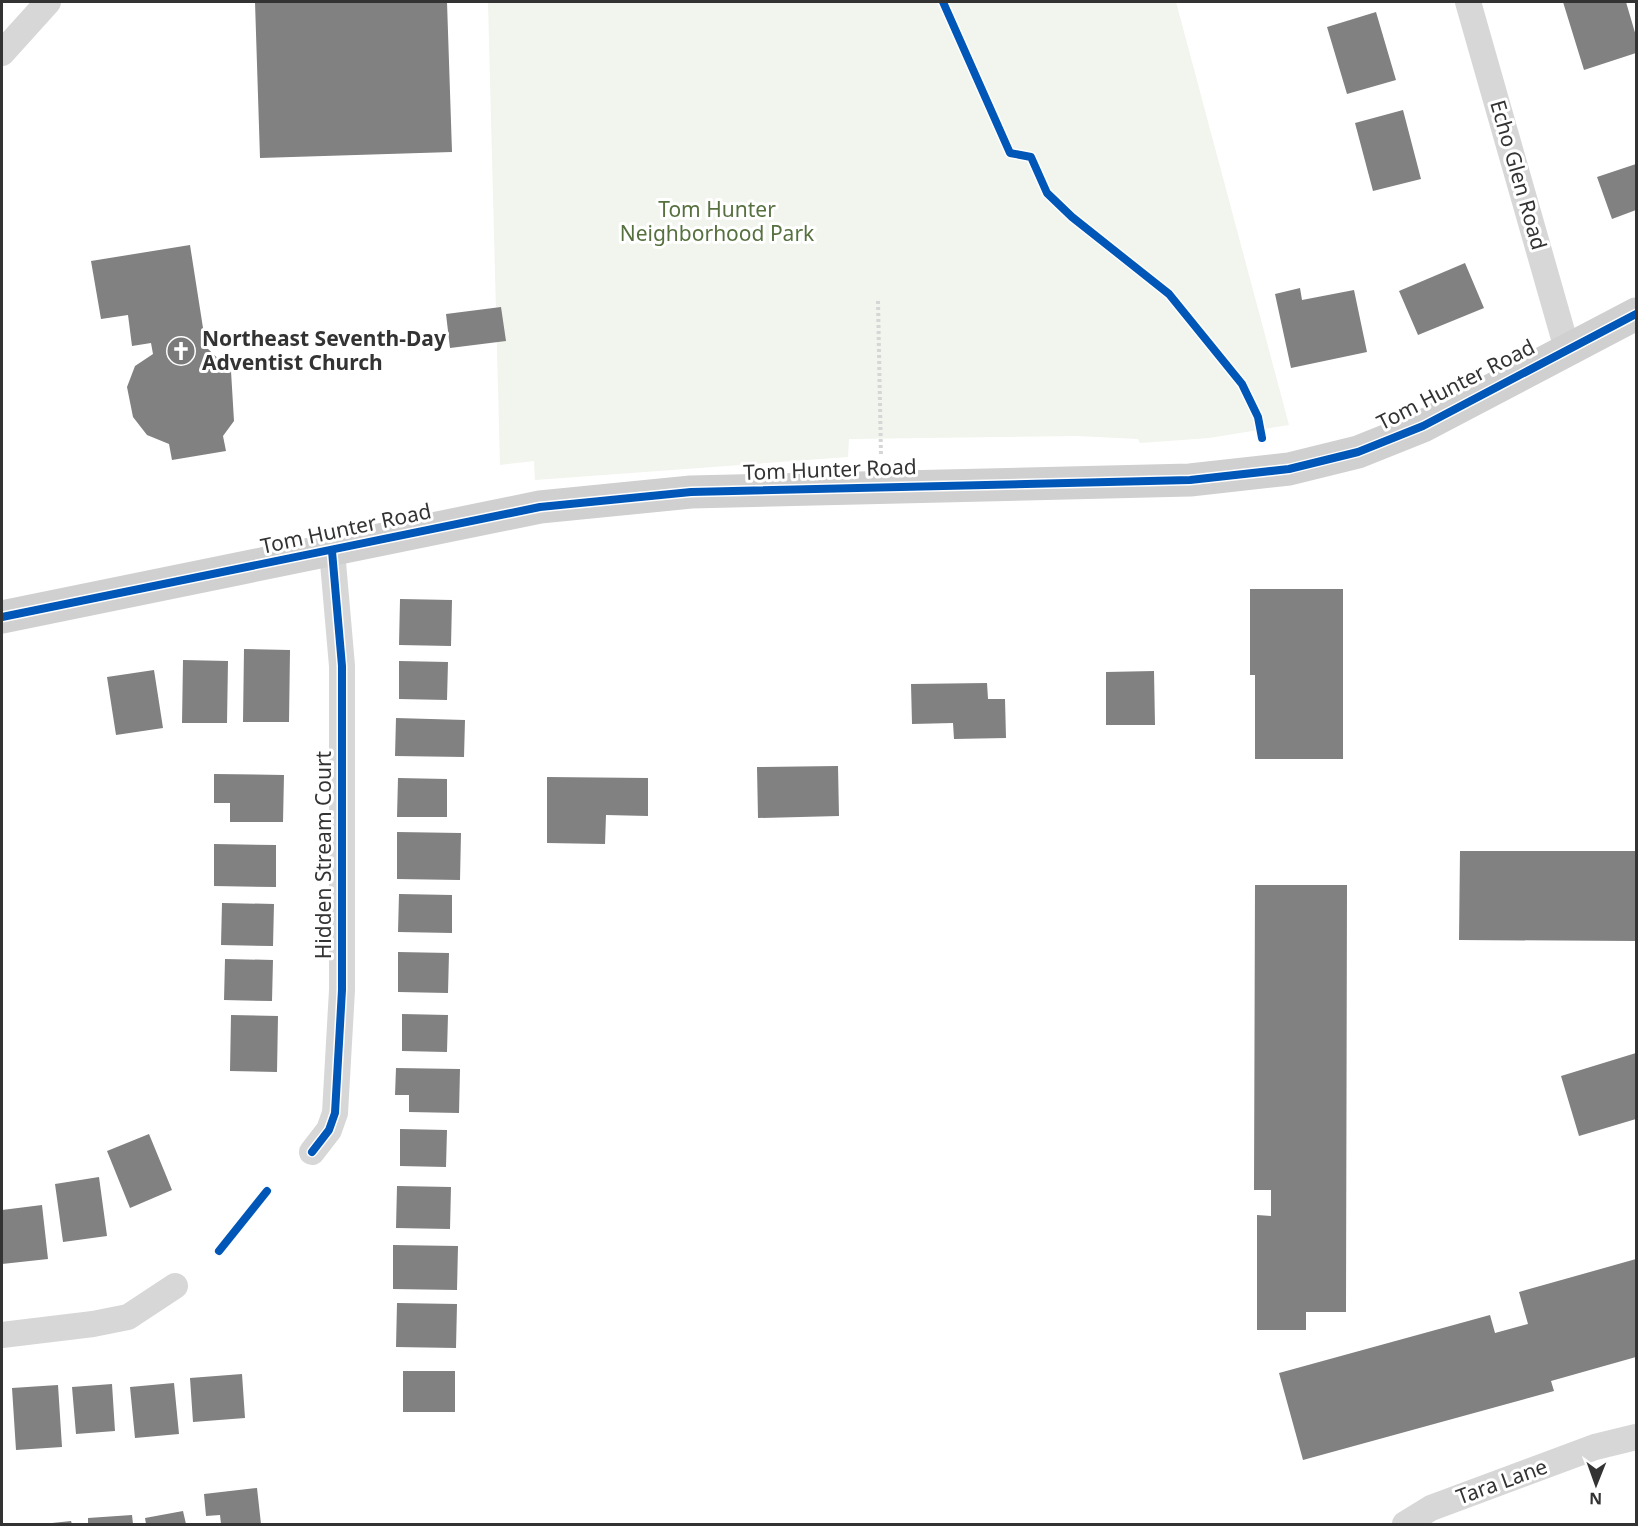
<svg xmlns="http://www.w3.org/2000/svg" width="1638" height="1526" viewBox="0 0 1638 1526" font-family="'Noto Sans',sans-serif">
	<style>
		.green { fill: #f1f5ed }
		.building { fill: #818181 }
		.lines { fill: none; stroke-linecap: round; stroke-linejoin: round }
		.path { stroke: #d6d6d6; stroke-width: 4; stroke-dasharray: 3 3; stroke-linecap: butt }
		.street { stroke: #d7d7d7; stroke-width: 26 }
		.secondary { stroke: #d0d0d0; stroke-width: 33 }
		.cycleway-casing { stroke: #fff; stroke-width: 11 }
		.cycleway { stroke: #0057b8; stroke-width: 8 }
		.labels { text-anchor: middle; stroke-width: 6; stroke-linejoin: round; paint-order: stroke }
		.street-label { font-size: 21px; fill: #333; stroke: #fff }
		.park-label { font-size: 21px; fill: #56703f; stroke: #fff }
		.poi-label { font-size: 21px; font-weight: bold; fill: #333; stroke: #fff; text-anchor: start }
	</style>
	<rect width="100%" height="100%" fill="#fff"/>
	<path class="green" d="M488 2H1176L1289 425 1209 438 1140 443 1138 439 1077 436 849 439 848 457 535 480 534 461 500 465Z"/>
	<path class="building" d="M255 2H447L452 152 260 158Z
		M1563 2H1626L1636 36V53L1584 70Z
		M1376 12 1396 80 1347 94 1327 27Z
		M1403 110 1421 179 1373 191 1355 123Z
		M1636 164V210L1612 219 1597 177Z
		M190 245 206 347 231 371 234 421 223 436 226 451 172 460 169 444 147 435 133 417 127 387 135 366 153 354 151 343 132 346 128 315 101 319 91 261Z
		M1465 263 1484 308 1418 335 1399 291Z
		M1300 288 1302 300 1354 290 1367 352 1291 368 1275 294Z
		M501 307 506 341 450 348 446 314Z
		M1250 589H1343V759H1255V675H1250Z
		M400 599 452 600 451 646 399 645Z
		M244 649 290 650 289 722H243Z
		M183 660 228 661 227 723H182Z
		M399 661 448 662 447 700 399 699Z
		M154 670 163 728 116 735 107 677Z
		M1154 671 1155 725H1106V672Z
		M987 683 988 699H1005L1006 738 954 739 953 723 912 724 911 684Z
		M396 718 465 720 464 757 395 756Z
		M838 766 839 816 758 818 757 767Z
		M214 774 284 775 283 822H230V803H214Z
		M547 777 648 778V816L606 815 605 844 547 843Z
		M398 778 447 779V817H397Z
		M397 832 461 833 460 880 397 879Z
		M214 844 276 845V887L214 886Z
		M1460 851H1636V941L1459 940Z
		M1255 885H1347L1346 1312H1306V1330H1257V1215L1271 1216V1190H1254Z
		M399 894 452 895V933L398 932Z
		M222 903 274 904 273 946 221 945Z
		M398 952 449 953 448 993 398 992Z
		M225 959 273 960 272 1001 224 1000Z
		M402 1014 448 1015 447 1052 402 1051Z
		M231 1015 278 1016 277 1072 230 1071Z
		M1636 1053V1119L1579 1136 1561 1076Z
		M396 1068 460 1069 459 1113 409 1112V1095H395Z
		M400 1129 447 1130 446 1167 400 1166Z
		M149 1134 172 1190 130 1208 107 1151Z
		M99 1177 107 1236 63 1242 55 1184Z
		M397 1186 451 1187 450 1229 396 1228Z
		M42 1205 48 1259 2 1264V1210Z
		M393 1245 458 1246 457 1290 393 1289Z
		M1636 1259V1357L1551 1381 1554 1391 1303 1460 1279 1373 1490 1315 1495 1333 1528 1324 1519 1292Z
		M397 1303 457 1304 456 1348 396 1347Z
		M403 1371H455V1412H403Z
		M242 1374 245 1418 193 1422 190 1378Z
		M174 1383 179 1434 135 1438 130 1387Z
		M112 1384 115 1431 76 1434 72 1387Z
		M58 1385 62 1447 16 1450 12 1388Z
		M257 1488 261 1524H221L220 1515 206 1516 204 1494Z
		M183 1511 186 1524H146L145 1518Z
		M132 1515 133 1524H88V1518Z
		M71 1521 72 1524H52V1523Z"/>
	<g class="lines">
		<path class="path" d="M878 301 881 455"/>
		<path class="street" d="M1468 2 1567 349
			M2 53 48 2
			M312 1152 329 1130 335 1113 342 990V666L332 551
			M2 1335 93 1324 128 1317 175 1286
			M1405 1524 1431 1508 1595 1447 1636 1437"/>
		<path class="secondary" d="M2 617 540 507 691 492 1190 480 1289 469 1358 452 1423 426 1636 314"/>
		<g class="cycleway-casing">
			<path id="cycleway" d="M943 2 1010 153 1031 157 1047 193 1072 217 1169 294 1242 384 1258 417 1262 438
				M2 617 540 507 691 492 1190 480 1289 469 1358 452 1423 426 1636 314
				M312 1152 329 1130 335 1113 342 990V666L332 551
				M219 1251 267 1191"/>
		</g>
		<use href="#cycleway" class="cycleway"/>
	</g>
	<defs>
		<g id="church-disc" transform="scale(1.5)"><circle r="9.5" fill="#7a7a7a" stroke="#fff"/><path d="M-1.2-6h2.4v3.5h3.3v2.4h-3.3V6h-2.4V-.1h-3.3v-2.4h3.3Z" fill="#fff"/></g>
	</defs>
	<g fill-rule="evenodd">
		<use href="#church-disc" x="181" y="351"/>
	</g>
	<g class="labels">
		<g class="street-label">
			<text transform="translate(1518 175) rotate(74)" y="7">Echo Glen Road</text>
			<text transform="translate(1456 385) rotate(-27)" y="7">Tom Hunter Road</text>
			<text transform="translate(830 470) rotate(-2)" y="7">Tom Hunter Road</text>
			<text transform="translate(346 529) rotate(-12)" y="7">Tom Hunter Road</text>
			<text transform="translate(324 855) rotate(-90)" y="7">Hidden Stream Court</text>
			<text transform="translate(1502 1482) rotate(-20)" y="7">Tara Lane</text>
		</g>
		<g class="park-label">
			<text x="717" y="217">Tom Hunter<tspan x="717" dy="24">Neighborhood Park</tspan></text>
		</g>
		<g class="poi-label">
			<text x="202" y="346">Northeast Seventh-Day<tspan x="202" dy="24">Adventist Church</tspan></text>
		</g>
	</g>
	<rect width="1638" height="1526" fill="none" stroke="#333333" stroke-width="6"/>
	<g transform="translate(1596 1484) rotate(181)" stroke="#ffffff" stroke-width="4.5" paint-order="stroke">
	<path d="M0-4.5L10 22L0 15L-10 22Z" fill="#333333"/>
	<text y="-9" font-size="16" font-weight="bold" text-anchor="middle" fill="#333333">N</text>
	</g>
</svg>
